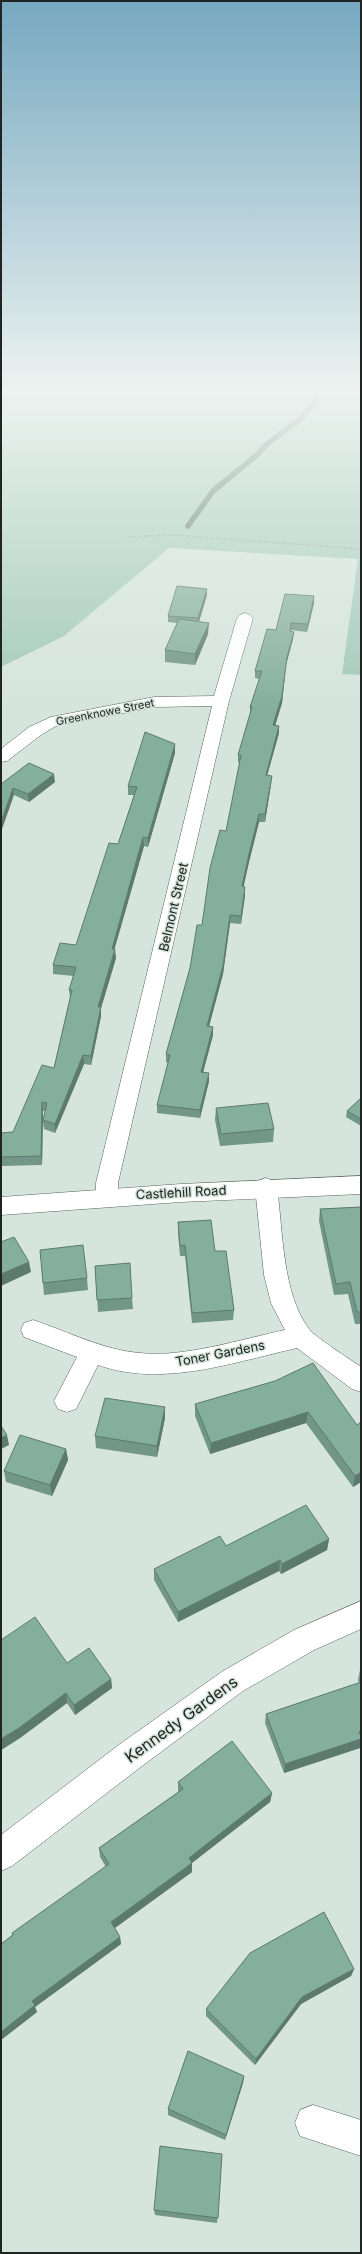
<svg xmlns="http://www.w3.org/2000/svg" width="362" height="2254" viewBox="0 0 362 2254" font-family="Inter,sans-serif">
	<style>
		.green { fill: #a3cab9 }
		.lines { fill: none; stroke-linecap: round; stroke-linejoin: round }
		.stream { stroke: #557366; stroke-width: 5.5 }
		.street-casing { stroke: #56635d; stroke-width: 1 }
		.secondary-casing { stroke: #56635d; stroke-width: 1 }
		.path { stroke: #85908b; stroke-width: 1.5; stroke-dasharray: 1 2; stroke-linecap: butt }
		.street { fill: #fff; fill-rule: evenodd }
		.secondary { fill: #fff; fill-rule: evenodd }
		.wall { fill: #729687; fill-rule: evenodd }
		.shaded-wall { fill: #5d7a6e }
		.building { fill: #85af9d; stroke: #5d7a6e }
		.labels { text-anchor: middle; stroke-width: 3; stroke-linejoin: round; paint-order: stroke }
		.far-street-label { font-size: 11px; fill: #202523; stroke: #d5e4dd }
		.street-label { font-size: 13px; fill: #202523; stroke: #d5e4dd }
		.near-street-label { font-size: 16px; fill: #202523; stroke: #d5e4dd }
	</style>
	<rect width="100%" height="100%" fill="#d5e4dd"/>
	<path class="green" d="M1 392H361V675L342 674 358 559 169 548 64 636 1 667Z"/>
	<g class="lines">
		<path class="stream" d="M188 526 213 491 257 455 267 444 299 420 316 401 318 392"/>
		<g class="street-casing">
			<path id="street" d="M245 613 250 615 253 618 229 701 118 1183V1197L115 1203 107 1206 99 1203 96 1197V1183L212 706 154 707 56 726 41 735 7 761 1 762V749L29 727 51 717 154 697 214 696 237 618 240 615Z
				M266 1178 274 1181 277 1187C283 1231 282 1293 309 1329 316 1338 350 1359 361 1367V1392L352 1389 297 1348C234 1362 162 1388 98 1365L76 1409 67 1412 58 1409 54 1401 77 1357 24 1337 21 1330 24 1323 33 1320C69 1332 103 1350 140 1353 183 1358 242 1339 285 1330L271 1303 264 1275 255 1187 258 1181Z
				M361 1601V1629L314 1650 243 1691 142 1766 12 1866 1 1871V1835L120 1744 223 1671 294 1630Z
				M313 2105 361 2120V2156L300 2136 295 2123 300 2110Z"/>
		</g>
		<g class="secondary-casing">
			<path id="secondary" d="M361 1176V1194L181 1202 1 1215V1197L181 1184Z"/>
		</g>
		<path class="path" d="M126 537 172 535 361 549"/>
		<use href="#street" class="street"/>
		<use href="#secondary" class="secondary"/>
	</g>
	<path class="wall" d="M207 595 199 622 208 634 195 665 165 662V650L177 623 168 622V616Z
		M314 596V603L307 632 290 630 293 639 286 665 282 703 275 725 279 726V733L267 776 271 784 265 822H259L249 862 243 887H245V895L241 924 230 923 223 974 209 1026 213 1027V1035L203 1072 209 1081 200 1118 157 1113V1105L168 1063 166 1062V1054L202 925 226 831 240 763 238 762V755L250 714V707L259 679 255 678V671L276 630Z
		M175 744V753L148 847 144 846 114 949 116 958 101 1008V1016L91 1065 84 1064 55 1133 44 1129 43 1122 42 1165 1 1166V1133L13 1132 54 1068 70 998 69 990 74 976 53 974V965L76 945 118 844 134 795H128V786ZM43 1111H45L43 1119Z
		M55 782 29 802 14 795 1 784Z
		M361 1098V1126L346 1117 347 1111Z
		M216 1108 274 1129 273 1142 220 1146 215 1120Z
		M361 1207V1324H355L348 1294 334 1295 319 1221 320 1209Z
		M178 1222 215 1251 234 1310 233 1320 192 1323 185 1256H180L178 1233Z
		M40 1250 87 1278 88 1290 44 1295Z
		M95 1266 132 1298 133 1309 98 1312Z
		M313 1363 361 1482 353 1487 306 1423 210 1454 195 1416V1404L275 1381Z
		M165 1407V1418L157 1457 96 1448 95 1436Z
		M66 1449 68 1460 52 1496 6 1482 4 1471Z
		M329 1539 327 1550 281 1574 279 1571 178 1622 154 1580V1569L226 1546Z
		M1 1640 111 1679 112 1688 75 1715 67 1703 20 1738 1 1750Z
		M360 1670H361V1743L360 1748 284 1773 265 1723 266 1714 359 1683 358 1680Z
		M178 1782 272 1793 270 1802 192 1863V1872L115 1928 120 1937 121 1944 35 2007 37 2012 1 2040V1944L12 1935V1933L106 1867 100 1857 99 1848 178 1792Z
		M354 1969 351 1976 301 2004 255 2065 206 2016V2009Z
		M244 2076 243 2083 225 2140 168 2115V2109Z
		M222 2154 217 2223 155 2215 154 2210Z"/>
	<path class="shaded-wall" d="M207 589V595L198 624V618Z
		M314 596V603L307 632 308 624Z
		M209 623 208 634 195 665V654Z
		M294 632 293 639 286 665 282 703 273 733V725L287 657Z
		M279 726V733L265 783 266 775Z
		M175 744V753L148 847V838Z
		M54 774 55 782 29 802 28 794Z
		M272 776 271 784 265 822V814Z
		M13 788 14 795 1 832V822Z
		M259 814V822L249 862 242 894V886L249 854Z
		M143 837 144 846 112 958V949Z
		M245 887V895L241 924V916Z
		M230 915V923L223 974 207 1034V1026Z
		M115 949 116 958 101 1008V1016L91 1065V1056L98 1007Z
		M213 1027V1035L201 1080V1072Z
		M83 1055 84 1064 55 1133V1124Z
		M209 1073V1081L200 1118V1110Z
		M42 1102 43 1111 42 1165 41 1156Z
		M29 1262 31 1272 1 1286V1274Z
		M165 1407V1418L157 1457V1446Z
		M308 1412 306 1423 210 1454 211 1443Z
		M7 1435 9 1445 1 1449V1438Z
		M66 1449 68 1460 52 1496 50 1485Z
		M361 1472V1482L353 1487 355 1476Z
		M329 1539 327 1550 281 1574 282 1564Z
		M280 1560 279 1571 178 1622V1612Z
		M111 1679 112 1688 75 1715 74 1705Z
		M66 1693 67 1703 20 1738 1 1750V1739Z
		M361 1731V1743L360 1748 284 1773 285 1764Z
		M272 1793 270 1802 188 1866 189 1858Z
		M192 1863V1872L112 1930 111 1922Z
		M120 1937 121 1944 35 2007 37 2012 1 2040V2032L32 2001Z
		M354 1969 351 1976 301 2004 255 2065 256 2059 302 1997Z
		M244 2076 243 2083 225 2140 226 2135Z"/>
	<path class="building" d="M177 586 207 589 198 618 168 616Z
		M285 594 314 596 308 624 291 623 290 631 294 632 287 657 282 696 273 725 279 726 266 775 272 776 265 814H259L249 854 242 886 245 887 241 916 230 915 223 966 207 1026 213 1027 201 1072 209 1073 200 1110 157 1105 170 1055 166 1054 190 968 197 925H202L210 868 220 830 226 831 241 755H238L252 707H250L262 671H255L267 629 276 630Z
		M179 619 209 623 195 654 165 650Z
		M145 732 175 744 148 838 143 837 112 949H115L98 1007H101L91 1056 83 1055 55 1124 43 1120 47 1103 42 1102 41 1156 1 1157V1133L13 1132 42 1065 54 1068 72 990H69L76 967 53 965 60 943 76 945 109 843 118 844 137 787 128 786Z
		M29 763 54 774 28 794 13 788 1 822V784Z
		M361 1098V1119L347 1111Z
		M268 1103 274 1129 221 1134 216 1108Z
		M361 1207V1312H357L350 1282 336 1284 320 1209Z
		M211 1220 215 1251H226L234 1310 192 1313 185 1245 180 1246 178 1222Z
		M14 1237 29 1262 1 1274V1242Z
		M83 1245 87 1278 43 1283 40 1250Z
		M130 1263 132 1298 97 1300 95 1266Z
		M313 1363 357 1425 361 1422V1472L355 1476 308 1412 211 1443 195 1404 275 1381Z
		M105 1398 165 1407 157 1446 95 1436Z
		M1 1426 7 1435 1 1438Z
		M20 1435 66 1449 50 1485 4 1471Z
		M306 1505 329 1539 282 1564 280 1560 178 1612 154 1569 220 1536 226 1546Z
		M35 1617 67 1663 89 1648 111 1679 74 1705 66 1693 19 1728 1 1739V1676H2L1 1675V1640Z
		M361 1682V1731L359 1732 361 1736V1739L285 1764 266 1714Z
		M232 1741 272 1793 189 1858 192 1863 111 1922 120 1937 32 2001 35 2005 1 2032V1944L13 1935 12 1933 109 1864 99 1848 183 1789 178 1782Z
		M324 1912 354 1969 302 1997 256 2059 206 2009 250 1953Z
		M188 2051 244 2076 226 2135 168 2109Z
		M160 2146 222 2154 218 2218 154 2210Z"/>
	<linearGradient id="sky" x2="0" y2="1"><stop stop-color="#76a8c0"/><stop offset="0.55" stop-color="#ecf3f0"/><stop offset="1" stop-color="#ecf3f0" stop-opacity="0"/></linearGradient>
	<rect width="362" height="708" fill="url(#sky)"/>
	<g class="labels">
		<g class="far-street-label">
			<text transform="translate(105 712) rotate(-11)" y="4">Greenknowe Street</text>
		</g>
		<g class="street-label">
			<text transform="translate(173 907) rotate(-77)" y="5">Belmont Street</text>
			<text transform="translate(181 1192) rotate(-3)" y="5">Castlehill Road</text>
			<text transform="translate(220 1353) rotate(-11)" y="5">Toner Gardens</text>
		</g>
		<g class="near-street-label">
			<text transform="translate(181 1719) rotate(-36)" y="6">Kennedy Gardens</text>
		</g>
	</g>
	<rect width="362" height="2254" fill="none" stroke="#202523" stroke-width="4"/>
</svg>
